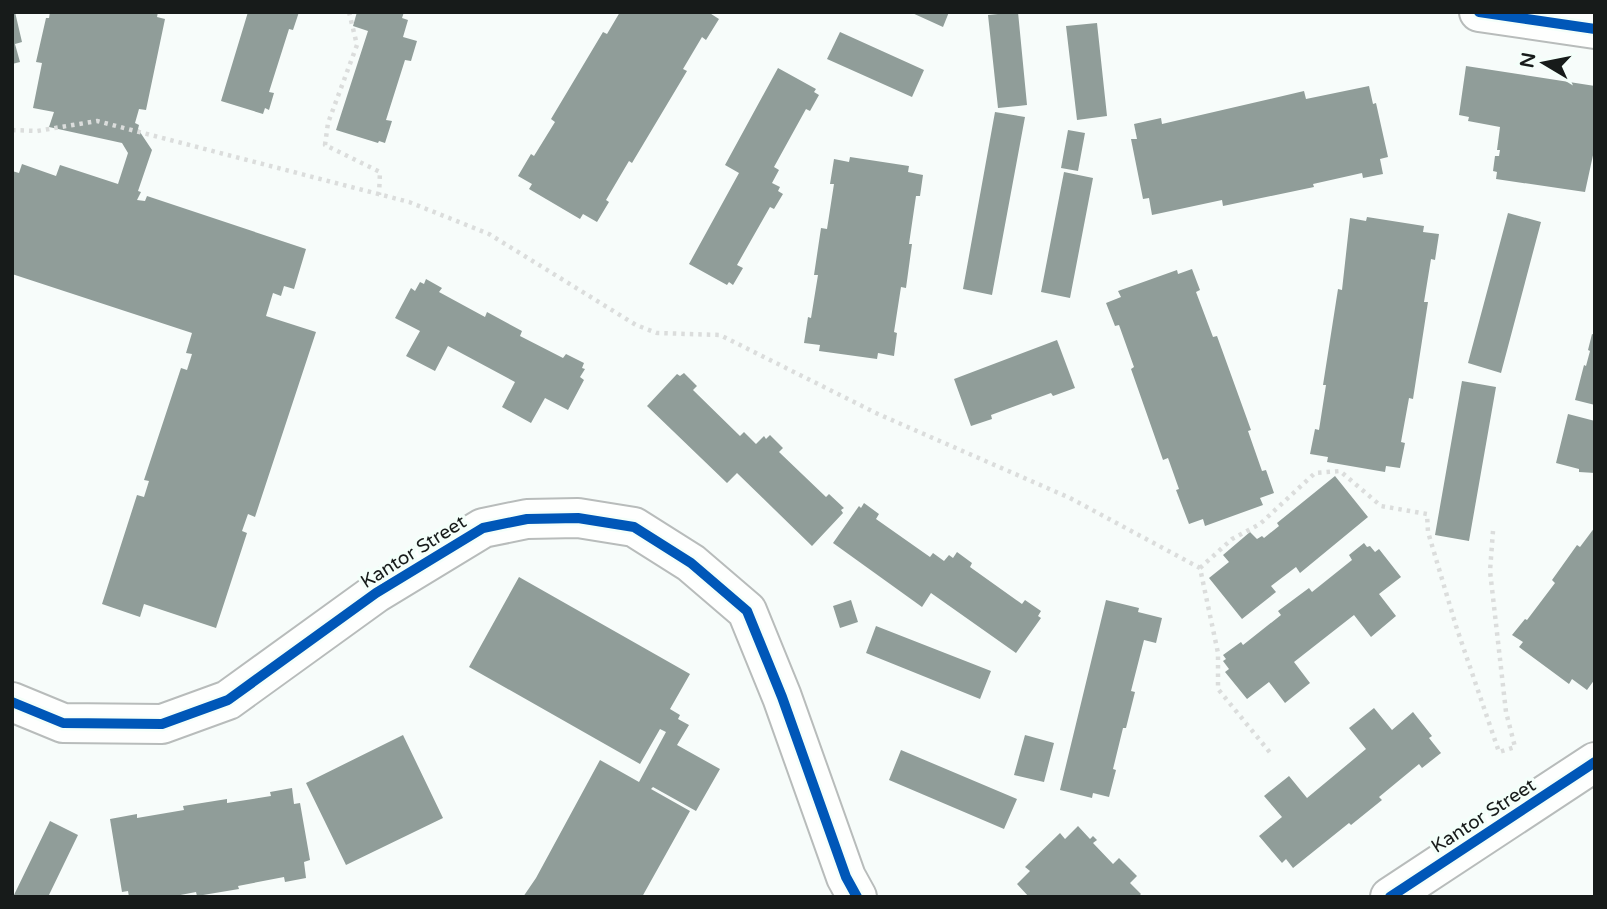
<svg xmlns="http://www.w3.org/2000/svg" width="1607" height="909" viewBox="0 0 1607 909" font-family="'Varela Round',sans-serif">
	<style>
		.building { fill: #909d99 }
		.lines { fill: none; stroke-linecap: round; stroke-linejoin: round }
		.minor-casing { stroke: #b8bcbb; stroke-width: 42 }
		.path { stroke: #dbdddc; stroke-width: 4.5; stroke-dasharray: 3.5 5; stroke-linecap: butt }
		.minor { stroke: #fefffe; stroke-width: 38 }
		.cycleway-casing { stroke: #f4fffa; stroke-width: 15 }
		.cycleway { stroke: #0057b8; stroke-width: 10 }
		.labels { text-anchor: middle; stroke-width: 7; stroke-linejoin: round; paint-order: stroke }
		.street-label { font-size: 19px; fill: #171b1a; stroke: #f4fffa }
	</style>
	<rect width="100%" height="100%" fill="#f7fcfa"/>
	<path class="building" d="M12 12H15L22 42 15 44 20 62 12 64Z
		M50 12H158L157 17 165 19 146 110 139 109 135 123 139 125 138 129 152 150 138 191 141 192 137 200 145 201 147 196 306 249 294 289 284 286 281 296 273 293 266 316 316 332 255 517 248 514 242 531 247 533 216 628 144 604 140 617 102 604 137 495 144 497 149 481 144 480 181 368 187 370 192 354 186 353 192 333 12 274V171L19 173 22 164 56 176 60 165 118 184 128 153 122 143 49 127 54 112 33 108 42 63 36 62 46 18H49Z
		M248 12H299L293 30 289 29 269 92 274 93 269 110 265 108 263 114 221 101Z
		M357 12H404L402 18 408 20 403 37 417 41 411 61 405 60 386 120 392 121 385 143 379 141 378 143 336 130 368 31 353 26Z
		M620 12H708L719 19 706 40 702 37 683 69 687 71 632 163 629 161 606 200 609 202 597 222 583 214 580 219 529 189 532 184 518 176 531 154 534 156 555 122 551 119 603 32 607 34Z
		M910 12H949L943 27Z
		M1018 12 1027 105 998 108 988 15Z
		M1097 23 1107 116 1077 120 1066 26Z
		M840 32 924 70 912 97 827 59Z
		M1466 66 1595 86V146L1585 192 1496 179 1497 172 1493 171 1495 156H1499L1500 150H1497L1500 127 1468 121 1469 117 1459 115Z
		M778 68 816 89 814 92 819 95 810 111 806 109 774 167 779 170 772 183 780 187 778 191 783 194 774 209 770 207 737 265 743 268 733 285 729 282 727 285 689 264 739 173 725 165Z
		M1369 86 1373 104 1376 103 1388 157 1380 159 1383 174 1363 178 1362 173 1313 184 1314 187 1223 206 1222 200 1152 215 1149 198 1143 199 1131 139H1137L1134 124 1161 118 1162 124 1304 91 1306 99Z
		M995 112 1025 117 992 295 963 289Z
		M1068 130 1085 133 1078 171 1061 168Z
		M850 157 909 166 908 172 923 175 920 196H916L909 244H912L906 288 901 287 894 332 897 333 894 356 878 353 877 359 819 351 820 345 804 343 808 317 811 318 818 275H814L821 228 827 229 834 184H830L834 159 849 162Z
		M1064 172 1093 178 1070 298 1041 292Z
		M1508 213 1541 222 1501 373 1468 363Z
		M1367 217 1424 226 1423 232 1439 234 1435 260 1431 259 1424 302H1428L1413 399 1409 398 1401 442 1405 443 1400 468 1386 466 1385 472 1327 462 1328 457 1310 454 1315 429 1319 430 1326 385H1323L1338 289 1342 290 1350 218 1366 221Z
		M1192 269 1200 290 1196 292 1213 337 1217 336 1251 430 1248 431 1262 471 1266 470 1274 493 1260 498 1263 505 1205 526 1203 519 1189 524 1176 490 1179 489 1168 458 1163 460 1131 369 1134 367 1119 325 1115 326 1106 303 1121 297 1118 291 1177 270 1178 274Z
		M426 279 442 288 439 292 485 317 487 312 522 331 520 336 563 358 566 354 584 363 582 368 585 369 580 377 584 380 568 410 545 398 531 423 502 407 515 382 448 346 435 371 406 356 420 331 395 318 411 288 415 291 420 282 424 284Z
		M1592 334 1595 335V405L1575 400 1584 365 1586 366 1590 351 1588 350Z
		M1057 340 1075 388 1053 396 1051 393 991 415 992 419 971 426 954 379Z
		M684 373 697 386 693 390 740 436 744 432 756 444 764 436 766 439 770 435 783 448 779 452 826 497 829 494 844 508 841 510 843 513 812 546 737 473 727 483 647 406 677 374 680 376Z
		M1462 381 1496 387 1469 541 1435 535Z
		M1568 414 1595 421V473L1579 472V469L1556 463Z
		M1335 476 1368 517 1300 573 1296 567 1271 586 1276 592 1242 619 1209 578 1229 562 1223 555 1250 532 1257 539 1262 536 1264 538 1279 526 1277 523Z
		M864 503 879 514 876 519 930 557 933 553 944 561 949 555 953 558 957 552 972 563 970 567 1022 604 1025 600 1041 611 1038 616 1041 618 1016 653 931 593 922 607 833 543 859 506 861 508Z
		M1595 527V679L1587 690 1572 679 1569 684 1519 647 1523 642 1512 635 1525 619 1527 620 1555 583 1552 580 1577 545 1580 547Z
		M1364 543 1367 547 1370 546 1375 552 1379 549 1401 577 1379 594 1396 616 1371 637 1354 615 1294 662 1310 683 1285 703 1269 682 1247 699 1225 672 1229 669 1223 661 1226 659 1223 655 1241 642 1243 645 1281 615 1278 611 1309 588 1312 592 1352 560 1349 555Z
		M519 577 690 674 670 709 680 715 678 719 689 725 677 745 720 769 696 811 653 787 651 789 690 811 642 897H523L536 878 600 760 639 782 666 732 660 729 640 764 469 667Z
		M851 600 858 622 840 628 833 606Z
		M1106 600 1139 608 1138 612 1162 618 1156 643 1144 640 1131 691 1135 692 1126 728H1123L1113 769 1116 770 1109 797 1093 793 1092 798 1060 790Z
		M876 626 991 671 980 699 866 653Z
		M1374 708 1392 730 1413 712 1432 736 1429 738 1441 753 1422 768 1419 764 1379 797 1382 800 1351 825 1349 823 1293 868 1286 859 1282 863 1259 836 1282 817 1264 796 1289 776 1307 798 1366 749 1349 728Z
		M403 735 443 818 346 865 306 783Z
		M1025 735 1054 743 1044 782 1014 775Z
		M901 750 1017 799 1004 829 889 780Z
		M292 788 294 804 300 803 310 860 304 862 306 878 285 882 284 877 238 886 239 889 197 896 196 892 170 897H129L128 891 122 892 110 819 137 814V818L184 810 183 806 227 799V803L271 796 270 792Z
		M50 821 78 835 48 897H13Z
		M1078 826 1090 839 1093 836 1097 840 1093 843 1113 864 1119 858 1137 876 1130 883 1141 894 1138 897H1029L1017 884 1030 871 1025 867 1060 833 1065 839Z"/>
	<g class="lines">
		<g class="minor-casing">
			<path id="minor" d="M1479 12 1595 29
				M12 702 63 723 162 724 228 700 376 593 483 528 527 519 578 518 634 527 691 563 747 611 782 697 846 877 857 897
				M1390 897 1595 762"/>
		</g>
		<path class="path" d="M349 12 357 45 328 123 325 145 380 172 379 195
			M12 130 37 131 97 121 409 202 489 234 636 325 657 333 720 335 878 414 1070 498 1200 568 1218 653V689L1272 755
			M1200 568 1232 539 1260 524 1315 473 1340 471 1381 506 1427 514 1428 532 1456 626 1499 752 1515 747 1506 712 1490 571 1493 531"/>
		<use href="#minor" class="minor"/>
		<g class="cycleway-casing">
			<path id="cycleway" d="M1479 12 1595 29
				M12 702 63 723 162 724 228 700 376 593 483 528 527 519 578 518 634 527 691 563 747 611 782 697 846 877 857 897
				M1390 897 1595 762"/>
		</g>
		<use href="#cycleway" class="cycleway"/>
	</g>
	<g class="labels">
		<g class="street-label">
			<text transform="translate(413 551) rotate(-32)" y="7">Kantor Street</text>
			<text transform="translate(1483 815) rotate(-33)" y="7">Kantor Street</text>
		</g>
	</g>
	<rect width="1607" height="909" fill="none" stroke="#171b1a" stroke-width="28"/>
	<g transform="translate(1544 63) rotate(280)" stroke="#f4fffa" stroke-width="5" paint-order="stroke">
	<path d="M0-5L12 26L0 18L-12 26Z" fill="#171b1a"/>
	<text y="-10" font-size="19" font-weight="bold" text-anchor="middle" fill="#171b1a">N</text>
	</g>
</svg>
